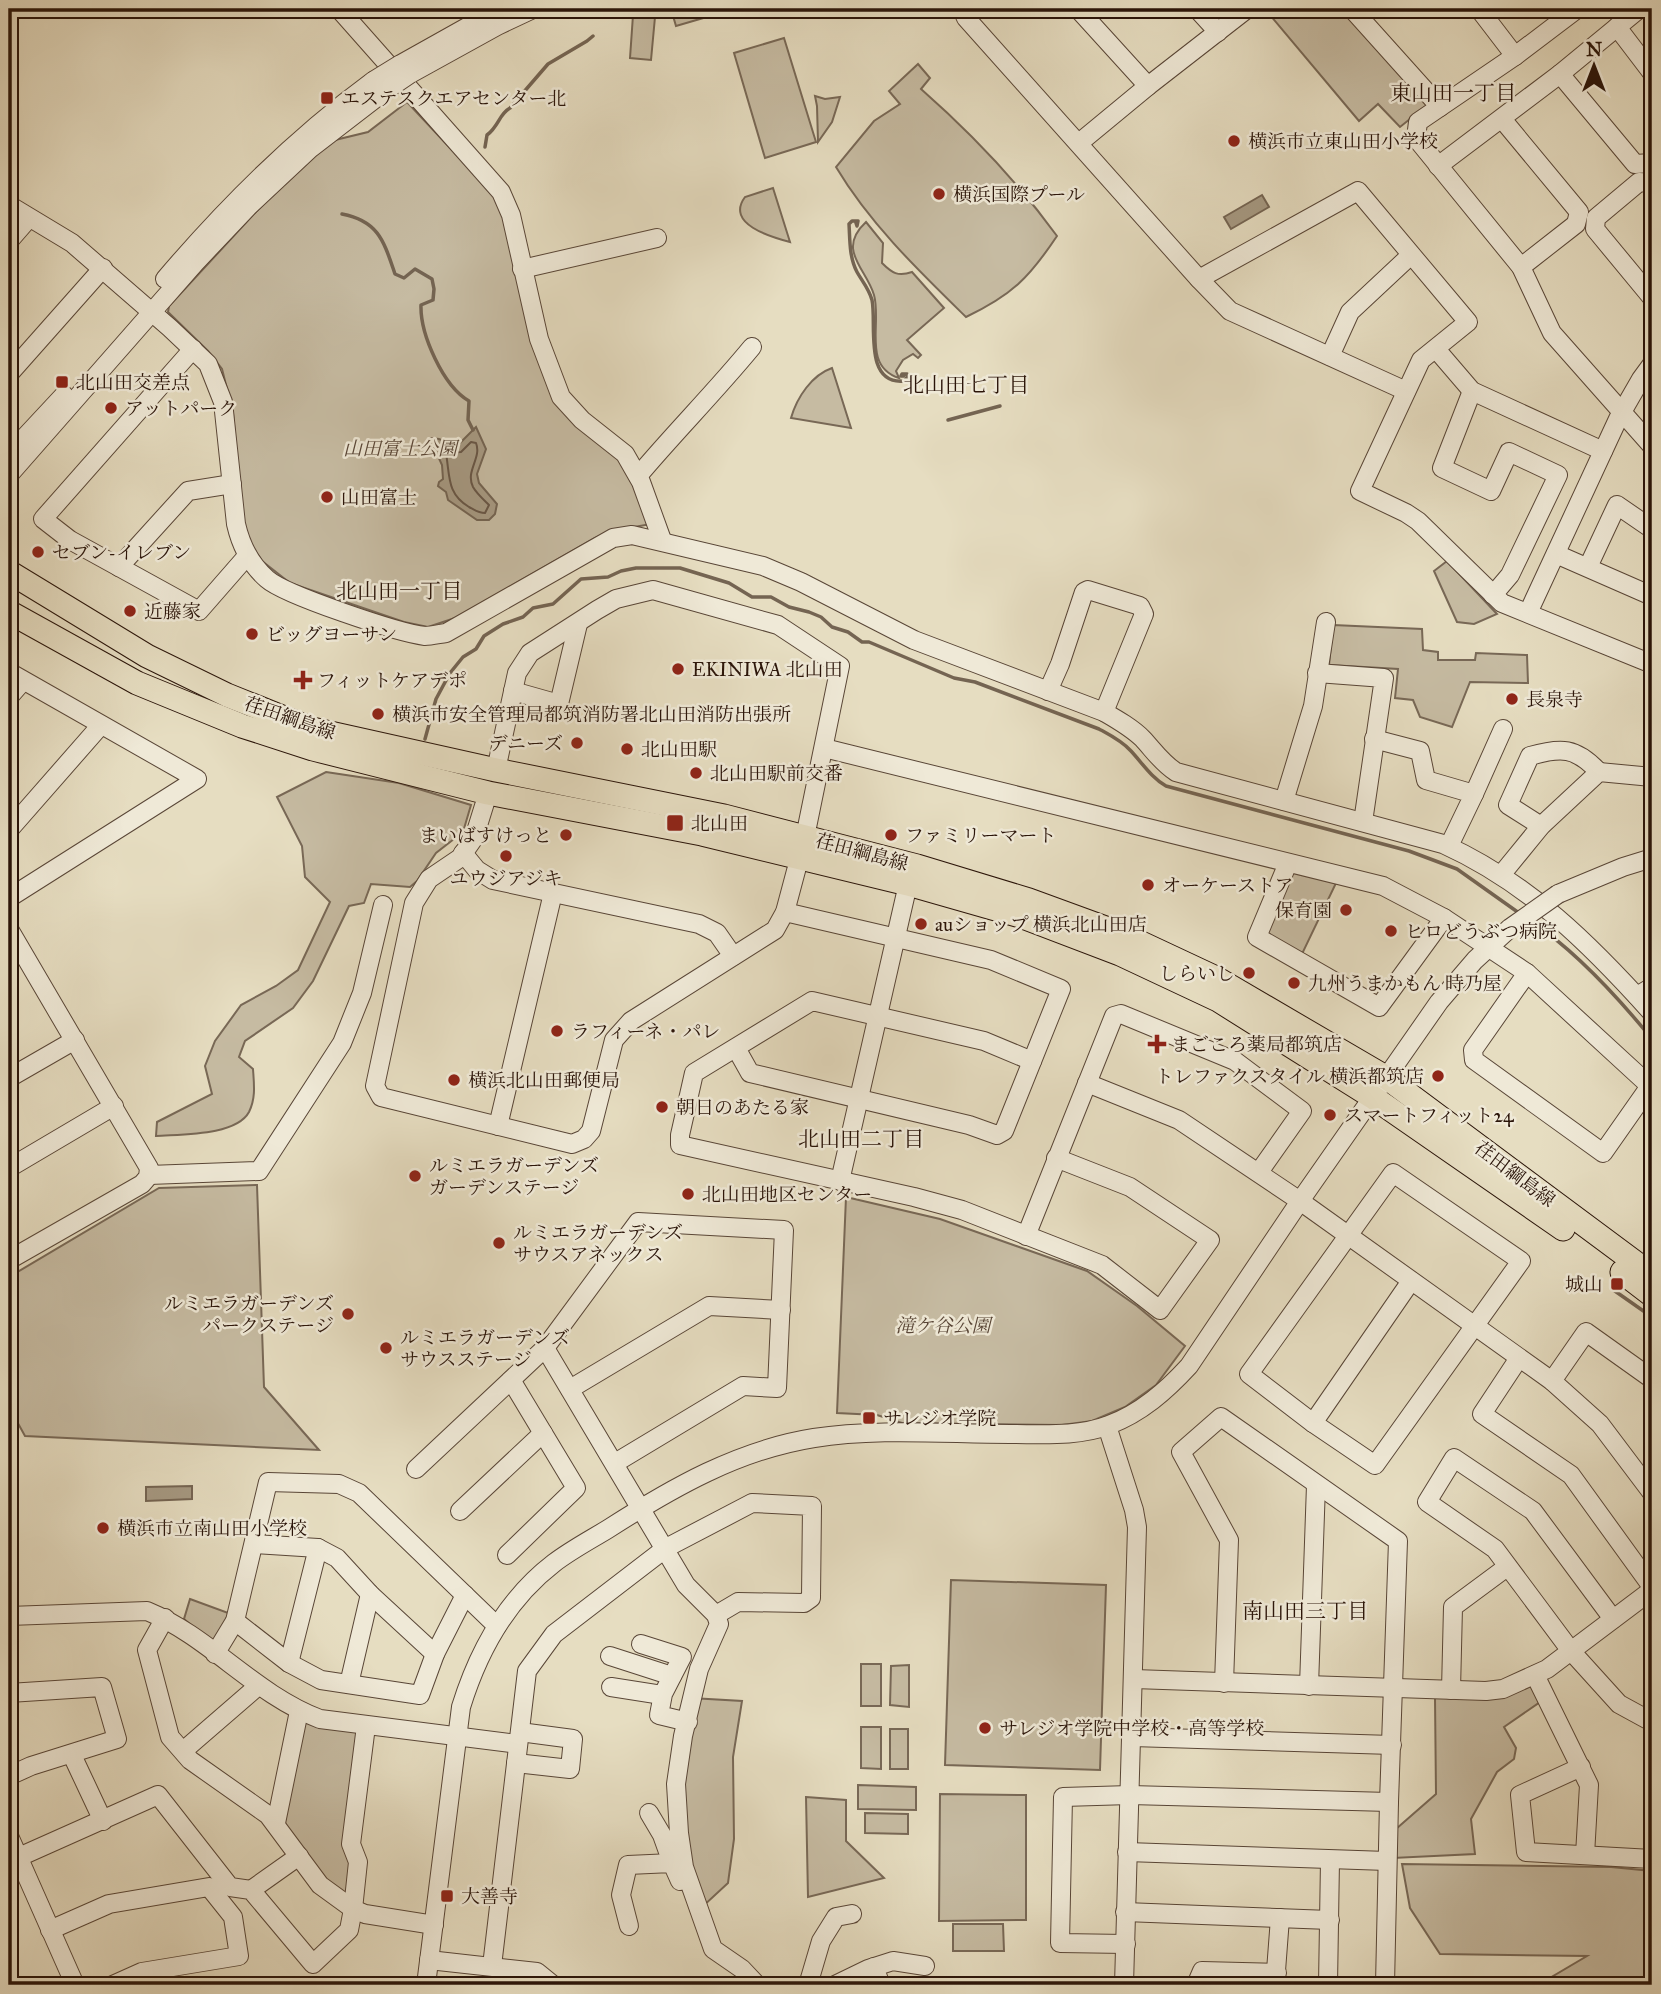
<svg xmlns="http://www.w3.org/2000/svg" width="1661" height="1994" font-family="'IM FELL Great Primer','Noto Serif JP',serif">
	<style>
		.green { fill: #c6bba2; stroke: #786856; stroke-width: 2 }
		.water { fill: #a69982; stroke: #746452; stroke-width: 2 }
		.lines { fill: none; stroke-linecap: round; stroke-linejoin: round }
		.shore { stroke: #685646; stroke-width: 2 }
		.stream { stroke: #746452; stroke-width: 3.5 }
		.minor-casing { stroke: #594637; stroke-width: 20 }
		.major-casing { stroke: #2a1409; stroke-width: 25 }
		.minor { stroke: #efe9d7; stroke-width: 18 }
		.major { stroke: #e6ddc1; stroke-width: 23 }
		.minor-bridge-casing { stroke: #594637; stroke-width: 20; stroke-linecap: butt }
		.minor-bridge { stroke: #efe9d7; stroke-width: 18 }
		.poi-dot { fill: #8f2418; stroke: #efe9d7; stroke-width: 2.5 }
		.labels { text-anchor: middle; dominant-baseline: central; stroke-width: 5; stroke-linejoin: round; paint-order: stroke }
		.poi-label { font-size: 19px; fill: #2a1409; stroke: #efe9d7; text-anchor: start }
		.park-label { font-size: 19px; font-style: italic; fill: #594637; stroke: #efe9d7 }
		.street-label { font-size: 19px; fill: #2a1409; stroke: #efe9d7 }
		.neighbourhood-label { font-size: 21px; fill: #2a1409; stroke: #efe9d7 }
	</style>
	<rect width="100%" height="100%" fill="#e6ddc1"/>
	<filter id="stains"><feTurbulence type="fractalNoise" baseFrequency=".00286" numOctaves="4"/><feColorMatrix values="0 0 0 0 .2 0 0 0 0 .09 0 0 0 0 .02 0 0 0 .5 -.17"/></filter>
	<radialGradient id="worn" r=".72"><stop offset=".6" stop-color="#630" stop-opacity="0"/><stop offset="1" stop-color="#630" stop-opacity=".3"/></radialGradient>
	<!-- green -->
	<g class="green">
		<path d="M671,9H715L717,14L676,26Z"/>
		<path d="M1265,9H1345L1430,103L1400,127L1378,104L1359,121Z"/>
		<path d="M633,15L655,17L651,60L630,58Z"/>
		<path d="M784,38L816,142L765,158L734,53Z"/>
		<path d="M918,64L930,78L921,89C971,133 1017,181 1057,236C1029,278 1012,295 966,317C919,271 870,224 836,167L874,121L900,104L889,91Z"/>
		<path d="M815,96L825,99L840,97L832,122L818,142L817,106Z"/>
		<path d="M407,102L496,197L510,226L554,392L618,456L634,480L651,524L612,531L595,538L455,618L428,627L404,622L290,583L262,561L249,542L242,516L233,413L222,369L208,351L168,312L169,306L291,174L331,141L368,132Z"/>
		<path d="M773,188L790,242C771,237 725,224 745,197Z"/>
		<path d="M866,222L883,243L882,263C892,273 898,277 912,272L944,308L907,340L921,355L918,358L913,354L903,360L896,371L899,378C862,366 882,323 874,295C866,268 836,250 866,222Z"/>
		<path d="M832,368L851,428L791,418C797,397 812,375 832,368Z"/>
		<path d="M1447,561L1497,614L1474,624L1457,622L1434,571Z"/>
		<path d="M1333,625L1422,629L1423,650L1438,652V660H1475L1476,653L1527,655L1528,683L1470,682L1452,727L1420,717L1413,700L1395,698L1398,669L1329,665Z"/>
		<path d="M326,772L399,783L471,805L463,832L436,853L417,881L410,887L371,884L364,903L349,906L313,981L293,1008L245,1041L239,1057L253,1069C254,1084 256,1098 249,1112C236,1136 180,1134 156,1136L157,1122L212,1094L205,1066L215,1041L241,1005L276,986L298,970L330,902L305,877L302,846L277,797Z"/>
		<path d="M1293,870L1337,881L1302,954L1263,934Z"/>
		<path d="M257,1185L264,1387L319,1450L25,1436L9,1407V1277L159,1188Z"/>
		<path d="M846,1197L940,1219L1087,1271L1137,1306L1185,1346L1156,1385L1125,1407L1092,1421L1062,1425L902,1423L877,1415L837,1413Z"/>
		<path d="M951,1580L1106,1585L1100,1770L945,1765Z"/>
		<path d="M190,1599L231,1614L215,1646L184,1619Z"/>
		<rect x="861" y="1664" width="20" height="42"/>
		<path d="M909,1665V1707L890,1705L891,1666Z"/>
		<path d="M1534,1684L1540,1702L1504,1727L1516,1748L1514,1759L1497,1772L1471,1819L1475,1854L1393,1858L1396,1829L1436,1794L1435,1698L1484,1697Z"/>
		<path d="M691,1698L742,1701L733,1757L734,1839L728,1883L700,1909L679,1829Z"/>
		<path d="M301,1721L358,1729L353,1858L348,1895L323,1878L282,1823Z"/>
		<path d="M861,1727H881V1769L861,1768Z"/>
		<rect x="890" y="1729" width="18" height="40"/>
		<path d="M858,1785L916,1787V1810L858,1809Z"/>
		<path d="M940,1794L1026,1795V1920L939,1921Z"/>
		<path d="M806,1797L846,1800V1841L884,1878L808,1897Z"/>
		<path d="M865,1813L908,1814V1834L865,1833Z"/>
		<path d="M1402,1864L1611,1867L1652,1871V1985H1538L1587,1956L1440,1954L1410,1908Z"/>
		<path d="M953,1924H1003L1004,1951H953Z"/>
	</g>
	<!-- water -->
	<g class="water">
		<path d="M1262,195L1269,207L1231,229L1224,217Z"/>
		<path d="M476,427L486,449L477,474L479,483L497,504L495,514L489,520H477L448,500L446,492L438,486L439,482L443,479L442,465L437,454L430,455L427,442L431,438L439,439L457,446Z"/>
		<path d="M192,1486V1499L146,1501V1487Z"/>
	</g>
	<g class="lines">
		<!-- shore -->
		<path class="shore" d="M471,442L476,443C482,458 465,471 473,487C477,494 484,500 489,505L485,513C478,513 475,510 469,507C447,494 450,477 446,453L461,452Z"/>
		<!-- stream -->
		<g class="stream">
			<path d="M485,147L487,135C499,126 499,114 510,108L548,64L587,41L593,36"/>
			<path d="M342,214C379,221 384,242 395,274L404,278L415,269L432,279L434,289L433,300L421,305C420,334 443,386 469,401L468,420L473,430"/>
			<path d="M856,223L857,226L858,221H852L849,224C850,239 849,257 857,272C862,281 869,289 872,300C877,323 863,385 904,381L908,377L907,374H902L901,376H904"/>
			<path d="M948,420L1000,406"/>
			<path d="M425,739L436,699L450,673L463,657L476,649L484,636L503,624L523,617L533,608L553,604L581,579L608,577L621,571L636,568H680L729,583L752,597H771L789,607L809,612L821,617L832,627L848,632L862,642H869L954,678L975,682L1099,729C1110,735 1122,741 1131,751C1143,764 1151,777 1166,786L1409,851L1457,869L1519,913"/>
			<path d="M1531,921C1577,952 1617,996 1652,1039"/>
			<path d="M1647,1221L1652,1211"/>
			<path d="M1612,1289L1652,1317"/>
		</g>
		<defs>
			<g id="minor">
				<path d="M339,9L501,192L511,215L539,339L561,397L582,420L625,454L641,482L662,540"/>
				<path d="M962,9L966,18L1199,279L1230,311L1406,391"/>
				<path d="M1078,9L1148,86"/>
				<path d="M1197,9L1218,32"/>
				<path d="M1352,9L1440,107"/>
				<path d="M1479,9L1515,56"/>
				<path d="M1577,9L1515,56L1418,122L1416,138L1521,267L1552,333L1652,446"/>
				<path d="M1617,27L1652,73"/>
				<path d="M399,65L499,9"/>
				<path d="M410,74L497,26L533,9"/>
				<path d="M1560,74L1635,164L1652,163"/>
				<path d="M1502,119L1579,212L1576,224L1521,267"/>
				<path d="M1079,143L1148,86L1247,9"/>
				<path d="M1438,166L1560,74L1639,9"/>
				<path d="M1652,183L1639,182L1596,218L1595,229L1652,298"/>
				<path d="M9,205L72,243L170,328L208,364L223,402L236,524C241,546 250,564 267,579C285,595 399,633 425,636C431,636 439,634 446,633L613,538L632,535L763,566L801,582L914,640L1104,712C1118,720 1132,728 1143,739C1154,751 1162,763 1176,772L1443,844C1529,883 1590,944 1652,1013"/>
				<path d="M9,241L29,218"/>
				<path d="M522,269L657,238"/>
				<path d="M165,279C228,205 294,139 373,81"/>
				<path d="M1199,279L1358,191L1468,322L1421,360L1360,491L1406,513L1418,521L1502,603L1652,664"/>
				<path d="M193,349L43,519L70,540L199,611L247,556"/>
				<path d="M1436,349L1472,391L1603,451"/>
				<path d="M1330,356L1350,312L1411,255"/>
				<path d="M9,374L103,268"/>
				<path d="M1472,391L1442,468L1491,491L1509,452L1558,475L1510,575L1493,595"/>
				<path d="M9,454L64,395"/>
				<path d="M9,475L195,263L248,207L311,148L385,91"/>
				<path d="M638,476C675,432 715,392 752,347"/>
				<path d="M1556,554L1652,596"/>
				<path d="M119,567L188,491L232,484"/>
				<path d="M1588,567L1617,505L1652,529"/>
				<path d="M1528,613L1618,419L1641,379L1652,364"/>
				<path d="M9,672L197,779L9,898"/>
				<path d="M1317,673L1384,678L1363,822"/>
				<path d="M513,691L559,704L578,624"/>
				<path d="M1048,691L1060,664L1084,592L1088,590L1140,606L1144,614L1104,712"/>
				<path d="M9,697L23,681"/>
				<path d="M1374,739L1420,751L1426,780L1474,794L1449,846"/>
				<path d="M824,748L1383,886L1444,918L1527,973"/>
				<path d="M488,793L474,838L460,858L429,879L414,903L375,1086L381,1097L572,1144L584,1139L591,1131L614,1040L631,1021L775,930L785,912L805,837L840,666L778,625L653,590L616,599L597,610L530,653L517,673L496,770"/>
				<path d="M1474,794L1503,729"/>
				<path d="M1284,801L1313,706L1326,622"/>
				<path d="M1541,826L1508,805L1530,756C1561,747 1576,747 1599,772"/>
				<path d="M9,830L101,725"/>
				<path d="M463,853L477,870L493,880L699,924L717,933L733,956"/>
				<path d="M1288,863L1257,937L1379,1007L1444,918"/>
				<path d="M1501,875L1541,826L1599,772L1652,777"/>
				<path d="M1558,894L1623,867L1652,858"/>
				<path d="M9,929L149,1168L148,1177L142,1184L9,1260"/>
				<path d="M1527,973L1650,1086L1603,1153L1474,1060L1473,1050Z"/>
				<path d="M1637,996L1652,987"/>
				<path d="M736,1048L750,1073L969,1125L997,1135L1004,1131L1061,989L991,960L785,912"/>
				<path d="M1032,1061L984,1041L812,1001L694,1073L680,1135V1145L914,1197L962,1210L1102,1265L1160,1310L1210,1240L1130,1187L1056,1158"/>
				<path d="M9,1078L75,1040"/>
				<path d="M1087,1083L1179,1120L1300,1201L1552,1381L1600,1424L1652,1493"/>
				<path d="M498,1126L553,893"/>
				<path d="M9,1168L114,1106"/>
				<path d="M1393,1173L1521,1261L1375,1465L1313,1423L1249,1374Z"/>
				<path d="M149,1175L259,1171L342,1043L362,993L383,905"/>
				<path d="M840,1181L908,884"/>
				<path d="M1026,1236L1114,1016L1121,1014L1235,1061L1302,1111L1259,1172"/>
				<path d="M545,1348L686,1585L716,1615L719,1624L699,1669L683,1736L676,1784L679,1833L684,1867L713,1949L742,1969L757,1985"/>
				<path d="M1519,1358L1482,1414L1571,1475L1652,1587"/>
				<path d="M1552,1381L1586,1332L1652,1379"/>
				<path d="M570,1389L709,1306L781,1310"/>
				<path d="M1313,1423L1411,1281"/>
				<path d="M1107,1426L1134,1510L1137,1527L1124,1985"/>
				<path d="M416,1469L545,1348L638,1222L784,1230L777,1388L743,1386L615,1463"/>
				<path d="M460,1511L543,1433"/>
				<path d="M254,1544L318,1548L337,1558L370,1594L435,1654"/>
				<path d="M507,1555L576,1488L511,1380"/>
				<path d="M9,1616L147,1611C210,1637 254,1694 320,1719L518,1744"/>
				<path d="M165,1618L147,1650L170,1737L190,1760L268,1815L320,1885L353,1909L365,1914L434,1925"/>
				<path d="M1613,1619L1533,1511L1454,1458L1427,1502L1495,1549L1571,1651L1619,1704L1652,1722"/>
				<path d="M235,1621L289,1663L321,1680L420,1695L435,1654L465,1595"/>
				<path d="M641,1644L682,1657L663,1694L659,1715L688,1722"/>
				<path d="M215,1654L235,1621L268,1482L339,1484L359,1493L497,1626"/>
				<path d="M610,1656L672,1676"/>
				<path d="M289,1663L318,1548"/>
				<path d="M1535,1675L1589,1785L1585,1855"/>
				<path d="M1134,1679L1486,1691L1503,1689L1547,1669L1652,1590"/>
				<path d="M1224,1683L1229,1540L1181,1452L1221,1417L1398,1541L1389,1802L1385,1985"/>
				<path d="M349,1684L370,1594"/>
				<path d="M1309,1686L1316,1485"/>
				<path d="M611,1687L662,1695"/>
				<path d="M1451,1690L1453,1607L1507,1567"/>
				<path d="M9,1693L102,1687L117,1739L31,1766L9,1776"/>
				<path d="M1132,1737L1392,1745"/>
				<path d="M183,1751L258,1686"/>
				<path d="M72,1755L103,1821"/>
				<path d="M516,1763L570,1769L573,1739L520,1732"/>
				<path d="M1581,1767L1520,1795L1526,1852L1652,1859"/>
				<path d="M649,1813L662,1835L672,1863"/>
				<path d="M276,1823L299,1711"/>
				<path d="M9,1836L75,1985"/>
				<path d="M1127,1852L1387,1861"/>
				<path d="M19,1857L158,1795L230,1887L251,1890L313,1964L349,1930L353,1909L358,1862L351,1844L366,1726"/>
				<path d="M251,1890L299,1856"/>
				<path d="M1125,1912L1330,1920"/>
				<path d="M629,1926L621,1895L628,1865L672,1863L680,1881"/>
				<path d="M50,1930L109,1904L209,1887L233,1917L239,1956L142,1972L113,1985"/>
				<path d="M1126,1944L1060,1943L1063,1797L1130,1795L1389,1802"/>
				<path d="M429,1960L537,1972L553,1985"/>
				<path d="M492,1966L527,1671L554,1634L666,1548L752,1503L812,1506L811,1598L804,1603L738,1602L716,1615"/>
				<path d="M874,1967L881,1985"/>
				<path d="M1275,1984L1280,1918"/>
				<path d="M426,1985L461,1707C478,1652 507,1599 554,1563C571,1550 590,1540 608,1529C672,1488 738,1450 814,1438C877,1428 946,1434 1010,1434C1043,1434 1078,1437 1109,1425C1141,1413 1166,1391 1189,1366L1300,1201L1439,1002L1475,960L1510,928"/>
				<path d="M808,1985L821,1941L836,1917L852,1914"/>
				<path d="M835,1985L868,1969L893,1961L925,1966"/>
				<path d="M1196,1985L1202,1971L1277,1973"/>
				<path d="M1328,1985L1330,1860"/>
			</g>
			<g id="major">
				<path d="M9,572L147,656L227,695L312,729L496,770L724,816L917,866L1029,900L1122,934L1216,978L1387,1078L1652,1275"/>
				<path d="M9,612L137,683L242,726L313,749L488,793L702,834L908,884L1020,916L1120,954L1218,1000L1374,1098L1563,1229"/>
				<path d="M1622,1272L1652,1295"/>
			</g>
		</defs>
		<!-- minor casing -->
		<use href="#minor" class="minor-casing"/>
		<!-- major casing -->
		<use href="#major" class="major-casing"/>
		<!-- minor -->
		<use href="#minor" class="minor"/>
		<!-- major -->
		<use href="#major" class="major"/>
		<defs>
			<g id="minor-bridge">
				<path d="M373,81L399,65"/>
				<path d="M385,91L410,74"/>
				<path d="M1510,928L1558,894"/>
			</g>
		</defs>
		<!-- minor-bridge casing -->
		<use href="#minor-bridge" class="minor-bridge-casing"/>
		<!-- minor-bridge -->
		<use href="#minor-bridge" class="minor-bridge"/>
	</g>
	<!-- markers -->
	<g class="poi-dot">
		<rect x="320" y="91" width="14" height="14" rx="3.5"/>
		<circle cx="1234" cy="141" r="7"/>
		<circle cx="939" cy="194" r="7"/>
		<rect x="55" y="375" width="14" height="14" rx="3.5"/>
		<circle cx="111" cy="408" r="7"/>
		<circle cx="327" cy="497" r="7"/>
		<circle cx="38" cy="552" r="7"/>
		<circle cx="130" cy="611" r="7"/>
		<circle cx="252" cy="634" r="7"/>
		<circle cx="678" cy="669" r="7"/>
		<path d="M299.5 669.5h7v7h7v7h-7v7h-7v-7h-7v-7h7z"/>
		<circle cx="1512" cy="699" r="7"/>
		<circle cx="378" cy="714" r="7"/>
		<circle cx="577" cy="743" r="7"/>
		<circle cx="627" cy="749" r="7"/>
		<circle cx="696" cy="773" r="7"/>
		<rect x="666" y="814" width="18" height="18" rx="3.5"/>
		<circle cx="566" cy="835" r="7"/>
		<circle cx="891" cy="835" r="7"/>
		<circle cx="506" cy="856" r="7"/>
		<circle cx="1148" cy="885" r="7"/>
		<circle cx="1346" cy="910" r="7"/>
		<circle cx="921" cy="924" r="7"/>
		<circle cx="1391" cy="931" r="7"/>
		<circle cx="1249" cy="973" r="7"/>
		<circle cx="1294" cy="983" r="7"/>
		<circle cx="557" cy="1031" r="7"/>
		<path d="M1153.5 1033.5h7v7h7v7h-7v7h-7v-7h-7v-7h7z"/>
		<circle cx="1438" cy="1076" r="7"/>
		<circle cx="454" cy="1080" r="7"/>
		<circle cx="662" cy="1107" r="7"/>
		<circle cx="1330" cy="1115" r="7"/>
		<circle cx="415" cy="1176" r="7"/>
		<circle cx="688" cy="1194" r="7"/>
		<circle cx="499" cy="1243" r="7"/>
		<rect x="1610" y="1277" width="14" height="14" rx="3.5"/>
		<circle cx="348" cy="1314" r="7"/>
		<circle cx="386" cy="1348" r="7"/>
		<rect x="862" y="1411" width="14" height="14" rx="3.5"/>
		<circle cx="103" cy="1528" r="7"/>
		<circle cx="985" cy="1728" r="7"/>
		<rect x="440" y="1889" width="14" height="14" rx="3.5"/>
	</g>
	<g class="labels">
		<!-- poi labels -->
		<g class="poi-label">
			<text x="341" y="98">エステスクエアセンター北</text>
			<text x="1248" y="141">横浜市立東山田小学校</text>
			<text x="953" y="194">横浜国際プール</text>
			<text x="76" y="382">北山田交差点</text>
			<text x="125" y="408">アットパーク</text>
			<text x="341" y="497">山田富士</text>
			<text x="52" y="552">セブン-イレブン</text>
			<text x="144" y="611">近藤家</text>
			<text x="266" y="634">ビッグヨーサン</text>
			<text x="692" y="669">EKINIWA 北山田</text>
			<text x="317" y="680">フィットケアデポ</text>
			<text x="1526" y="699">長泉寺</text>
			<text x="392" y="714">横浜市安全管理局都筑消防署北山田消防出張所</text>
			<text x="563" y="743" text-anchor="end">デニーズ</text>
			<text x="641" y="749">北山田駅</text>
			<text x="710" y="773">北山田駅前交番</text>
			<text x="691" y="823">北山田</text>
			<text x="552" y="835" text-anchor="end">まいばすけっと</text>
			<text x="905" y="835">ファミリーマート</text>
			<text x="506" y="878" text-anchor="middle">ユウジアジキ</text>
			<text x="1162" y="885">オーケーストア</text>
			<text x="1332" y="910" text-anchor="end">保育園</text>
			<text x="935" y="924">auショップ 横浜北山田店</text>
			<text x="1405" y="931">ヒロどうぶつ病院</text>
			<text x="1235" y="973" text-anchor="end">しらいし</text>
			<text x="1308" y="983">九州うまかもん 時乃屋</text>
			<text x="571" y="1031">ラフィーネ・パレ</text>
			<text x="1171" y="1044">まごころ薬局都筑店</text>
			<text x="1424" y="1076" text-anchor="end">トレファクスタイル 横浜都筑店</text>
			<text x="468" y="1080">横浜北山田郵便局</text>
			<text x="676" y="1107">朝日のあたる家</text>
			<text x="1344" y="1115">スマートフィット24</text>
			<text x="429" y="1165">ルミエラガーデンズ<tspan x="429" dy="22">ガーデンステージ</tspan></text>
			<text x="702" y="1194">北山田地区センター</text>
			<text x="513" y="1232">ルミエラガーデンズ<tspan x="513" dy="22">サウスアネックス</tspan></text>
			<text x="1603" y="1284" text-anchor="end">城山</text>
			<text x="334" y="1303" text-anchor="end">ルミエラガーデンズ<tspan x="334" dy="22">パークステージ</tspan></text>
			<text x="400" y="1337">ルミエラガーデンズ<tspan x="400" dy="22">サウスステージ</tspan></text>
			<text x="883" y="1418">サレジオ学院</text>
			<text x="117" y="1528">横浜市立南山田小学校</text>
			<text x="999" y="1728">サレジオ学院中学校・高等学校</text>
			<text x="461" y="1896">大善寺</text>
		</g>
		<!-- park labels -->
		<g class="park-label">
			<text x="400" y="448">山田富士公園</text>
			<text x="943" y="1325">滝ケ谷公園</text>
		</g>
		<!-- street labels -->
		<g class="street-label">
			<text transform="translate(290 718) rotate(19)">荏田綱島線</text>
			<text transform="translate(862 852) rotate(15)">荏田綱島線</text>
			<text transform="translate(1515 1174) rotate(37)">荏田綱島線</text>
		</g>
		<!-- neighbourhood labels -->
		<g class="neighbourhood-label">
			<text x="1453" y="93">東山田一丁目</text>
			<text x="966" y="385">北山田七丁目</text>
			<text x="399" y="591">北山田一丁目</text>
			<text x="861" y="1139">北山田二丁目</text>
			<text x="1305" y="1611">南山田三丁目</text>
		</g>
	</g>
	<!-- margin -->
	<rect width="1661" height="1994" fill="none" stroke="#e6ddc1" stroke-width="35"/>
	<rect x="10" y="10" width="1640" height="1973" fill="none" stroke="#2a1409" stroke-width="3.5"/>
	<rect x="18" y="18" width="1626" height="1959" fill="none" stroke="#2a1409" stroke-width="2"/>
	<!-- north arrow -->
	<g transform="translate(1594 66)" stroke="#efe9d7" stroke-width="5" paint-order="stroke">
	<path d="M0-5L12 26L0 18L-12 26Z" fill="#2a1409"/>
	<text y="-10" font-size="19" font-weight="bold" text-anchor="middle" fill="#2a1409">N</text>
	</g>
	<rect width="100%" height="100%" filter="url(#stains)"/>
	<rect width="100%" height="100%" fill="url(#worn)"/>
</svg>
